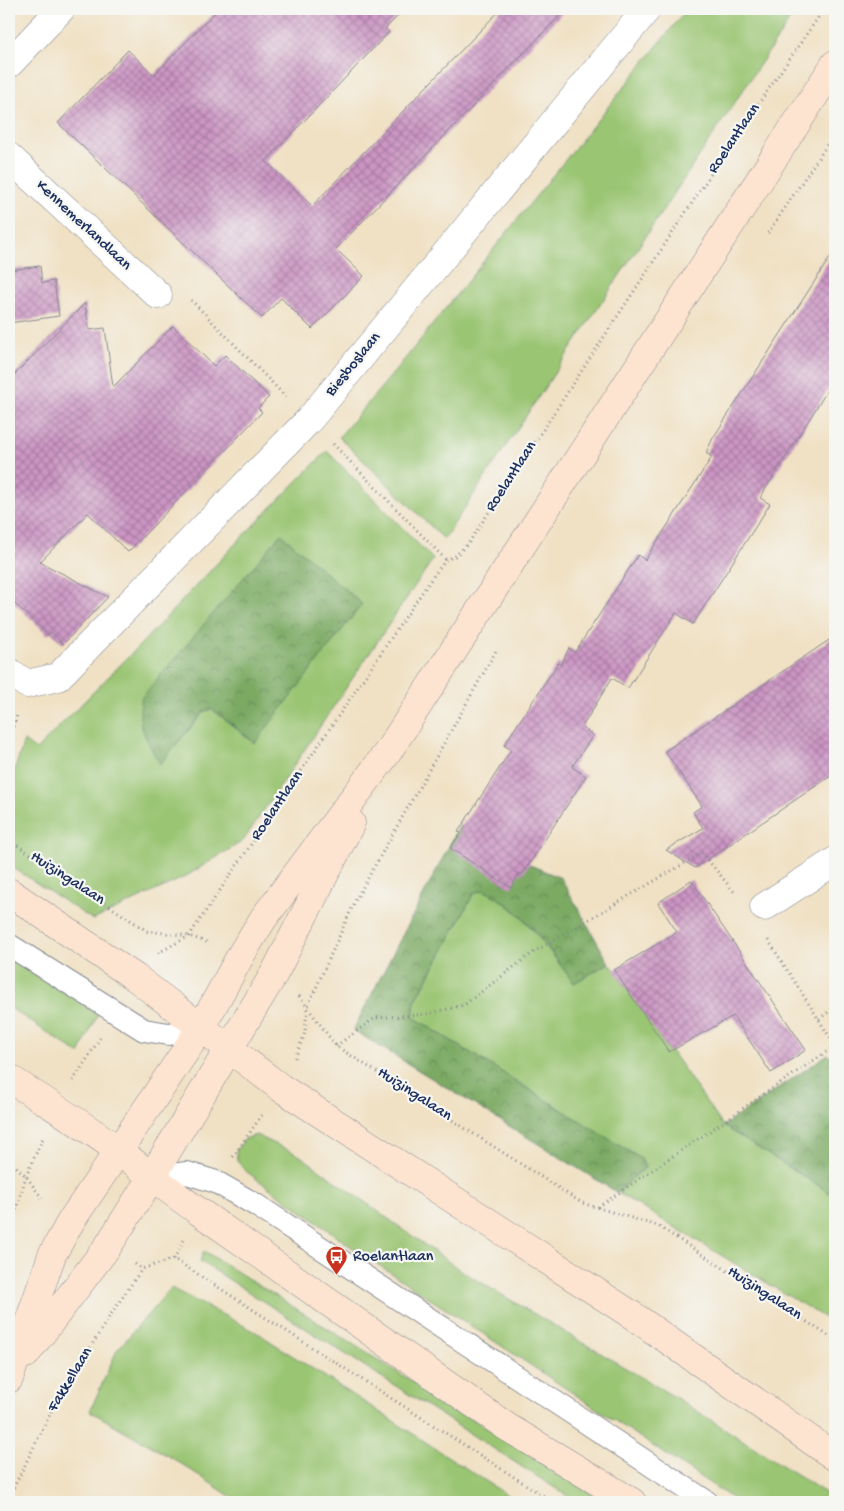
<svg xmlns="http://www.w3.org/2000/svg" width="844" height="1511" font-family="'Gochi Hand',sans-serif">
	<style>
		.green { fill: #9ac572; stroke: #5a7a68; fill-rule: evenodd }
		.forest { fill: url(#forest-crowns); stroke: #4b6c61 }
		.building { fill: url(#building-cross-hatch) }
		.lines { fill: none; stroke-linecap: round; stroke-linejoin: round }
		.lane-casing { stroke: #868891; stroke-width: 24 }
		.street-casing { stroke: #868891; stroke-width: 29 }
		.secondary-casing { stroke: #868891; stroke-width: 29 }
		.path { stroke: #868891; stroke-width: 3; stroke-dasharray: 1 4; stroke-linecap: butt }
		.lane { stroke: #fff; stroke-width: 22 }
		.street { stroke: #fff; stroke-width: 28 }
		.secondary { stroke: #fde4d0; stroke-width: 28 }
		.labels { text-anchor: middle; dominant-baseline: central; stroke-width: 4.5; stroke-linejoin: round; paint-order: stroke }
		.street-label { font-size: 16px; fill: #1b2f5e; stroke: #f6f6f2 }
		.poi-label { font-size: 16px; fill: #1b2f5e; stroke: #f6f6f2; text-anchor: start }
	</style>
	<defs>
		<pattern id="forest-crowns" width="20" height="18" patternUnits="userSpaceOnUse" patternTransform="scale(1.25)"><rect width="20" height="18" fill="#7baa64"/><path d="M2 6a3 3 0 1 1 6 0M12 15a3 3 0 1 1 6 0" fill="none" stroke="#648b56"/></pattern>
		<pattern id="building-cross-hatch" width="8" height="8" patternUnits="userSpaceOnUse" patternTransform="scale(1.25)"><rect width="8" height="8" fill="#cc95c3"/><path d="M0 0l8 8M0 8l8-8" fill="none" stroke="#a57aa2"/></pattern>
	</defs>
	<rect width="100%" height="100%" fill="#f6f6f2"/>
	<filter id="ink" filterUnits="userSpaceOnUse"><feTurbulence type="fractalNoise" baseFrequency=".02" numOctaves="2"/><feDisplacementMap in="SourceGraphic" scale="10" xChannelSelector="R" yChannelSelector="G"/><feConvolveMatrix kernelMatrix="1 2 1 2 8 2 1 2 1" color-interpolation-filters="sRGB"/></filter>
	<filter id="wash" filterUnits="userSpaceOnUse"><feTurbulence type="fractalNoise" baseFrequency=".0096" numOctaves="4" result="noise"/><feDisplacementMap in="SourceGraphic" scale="20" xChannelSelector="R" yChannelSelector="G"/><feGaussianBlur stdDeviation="1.12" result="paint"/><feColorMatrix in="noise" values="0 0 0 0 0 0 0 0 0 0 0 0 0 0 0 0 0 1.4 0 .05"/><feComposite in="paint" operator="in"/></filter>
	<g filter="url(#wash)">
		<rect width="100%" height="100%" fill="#f0e1c4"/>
		<!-- green -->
		<g class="green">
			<path d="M687,9H797L444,539L339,437L396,370Z"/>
			<path d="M327,451L433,559L243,841L183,878L93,920L9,865V787L24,741L36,750L142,643L242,537ZM281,535L362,604L254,743L212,709L205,711L160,764L240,584Z"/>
			<path d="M483,890C523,908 547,949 574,983L609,963L615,970L723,1126L835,1196V1324L618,1193L624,1186L645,1168L641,1159L413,1017L415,1002L474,893Z"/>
			<path d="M9,957L98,1014L79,1054L9,1007Z"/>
			<path d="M256,1135L299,1155L460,1270L678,1399L835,1499V1502H738L353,1248L247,1172L237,1161L236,1150L245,1139Z"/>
			<path d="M204,1251L605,1502H577L200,1261Z"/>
			<path d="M171,1288L256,1332L518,1502H239L177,1461L90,1411L117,1350Z"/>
		</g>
		<!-- forest -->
		<g class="forest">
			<path d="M281,534L362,604L255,743L212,709L204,711L160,764C147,740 135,725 142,697Z"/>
			<path d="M460,825L509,856L561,878L609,963L574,983C548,949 524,908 483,890L474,893L415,1002L413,1017L641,1159L645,1167L624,1186L618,1193L353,1030Z"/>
			<path d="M828,1054L835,1064V1196L723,1126Z"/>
		</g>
		<g id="blocks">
			<!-- building -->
			<g class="building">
				<path d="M218,9H405L385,29L389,32L266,161L312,206L501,9H566L336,249L364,276L312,329L281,298L262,318L58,123L128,50L154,75Z"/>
				<path d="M835,250V378L760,498L770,504L693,624L676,613L628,688L612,678L582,727L593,735L572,767L586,776L522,875L520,873L511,888L450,848L461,833L458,832L511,750L504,745L558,663L561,665L569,648L575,652L638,555L645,560L712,457L706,453L713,438Z"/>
				<path d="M40,266L42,283L54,281L59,316L9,323V270Z"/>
				<path d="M85,303L89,330L105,328L113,387L173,326L214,366L225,355L269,397L258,408L262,412L128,552L88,513L40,562L108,597L63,644L51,632L48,635L9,598V380Z"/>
				<path d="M835,636V773L695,868L666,850L703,828L693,812L702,806L665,751Z"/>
				<path d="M691,880L806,1050L771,1073L733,1016L669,1052L614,970L677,932L658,903Z"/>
			</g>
		</g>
	</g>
	<g filter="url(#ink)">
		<use href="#blocks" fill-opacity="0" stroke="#868891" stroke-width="1"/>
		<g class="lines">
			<defs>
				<g id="lane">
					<path d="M9,945L144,1030L169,1034L201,1028"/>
					<path d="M151,1178L187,1173L216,1182L256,1205L707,1502"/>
				</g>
				<g id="street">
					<path d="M9,64L61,9"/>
					<path d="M9,157L158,295"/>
					<path d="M9,672L27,684L58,677L309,420L647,9"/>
					<path d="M764,907L835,861"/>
				</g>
				<g id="secondary">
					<path d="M9,892L136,978L281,1088L635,1317L835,1457"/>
					<path d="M9,1078C45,1102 83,1124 118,1150C145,1171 172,1193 201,1213L507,1427L632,1502"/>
					<path d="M26,1354L108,1246L151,1178L274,974L351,823"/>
					<path d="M9,1379L52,1255L71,1221L201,1028L242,953L263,919L387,753L835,64"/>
				</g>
			</defs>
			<!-- lane casing -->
			<use href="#lane" class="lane-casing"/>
			<!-- street casing -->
			<use href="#street" class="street-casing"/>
			<!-- secondary casing -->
			<use href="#secondary" class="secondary-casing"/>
			<!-- path -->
			<g class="path">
				<path d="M768,233L835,133"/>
				<path d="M191,300L286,397"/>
				<path d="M333,444L446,560"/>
				<path d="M9,741L17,715"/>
				<path d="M9,840L147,931L189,936L209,943"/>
				<path d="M768,940L835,1045"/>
				<path d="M158,953L189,936L434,575L446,560L455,556L468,544L728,148L824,9"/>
				<path d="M299,996L336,1046L582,1203L658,1226L835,1340"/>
				<path d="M819,1019L835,1007"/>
				<path d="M336,1046L375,1018L427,1014L464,1005L535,951L702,853L735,893"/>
				<path d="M295,1058L305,1033L307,1008L355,901L496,651"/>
				<path d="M73,1081L100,1038"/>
				<path d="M233,1157L262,1115"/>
				<path d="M9,1160L26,1176L44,1201"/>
				<path d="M598,1207L835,1046"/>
				<path d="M9,1234L26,1176L43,1138"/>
				<path d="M174,1259L184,1240"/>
				<path d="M135,1264L142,1269L174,1259L553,1502"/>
				<path d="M9,1497L54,1406L111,1314L142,1269"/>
			</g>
			<!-- lane -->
			<use href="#lane" class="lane"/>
			<!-- street -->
			<use href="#street" class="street"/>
			<!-- secondary -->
			<use href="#secondary" class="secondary"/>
		</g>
	</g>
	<!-- icons -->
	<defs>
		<symbol id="bus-pin" viewBox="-11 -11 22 30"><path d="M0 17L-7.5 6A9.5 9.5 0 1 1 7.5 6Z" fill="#c8321e" stroke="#f6f6f2"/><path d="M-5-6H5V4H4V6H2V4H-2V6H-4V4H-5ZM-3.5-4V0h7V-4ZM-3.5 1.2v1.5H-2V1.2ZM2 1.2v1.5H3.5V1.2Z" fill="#fff"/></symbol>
	</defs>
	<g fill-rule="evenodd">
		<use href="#bus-pin" x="324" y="1244" width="25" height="34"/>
	</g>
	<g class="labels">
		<!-- street labels -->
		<g class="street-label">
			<text transform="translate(735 139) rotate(-56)">Roelantlaan</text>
			<text transform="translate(83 226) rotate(43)">Kennemerlandlaan</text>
			<text transform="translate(354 365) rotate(-51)">Biesboslaan</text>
			<text transform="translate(512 477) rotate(-57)">Roelantlaan</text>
			<text transform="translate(278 806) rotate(-56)">Roelantlaan</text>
			<text transform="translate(67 879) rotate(33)">Huizingalaan</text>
			<text transform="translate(414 1095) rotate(33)">Huizingalaan</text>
			<text transform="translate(764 1294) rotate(33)">Huizingalaan</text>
			<text transform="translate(71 1380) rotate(-59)">Fakkellaan</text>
		</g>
		<!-- poi labels -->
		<g class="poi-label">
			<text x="353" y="1257">Roelantlaan</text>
		</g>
	</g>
	<!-- margin -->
	<rect width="844" height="1511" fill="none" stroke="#f6f6f2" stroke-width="30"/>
</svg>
